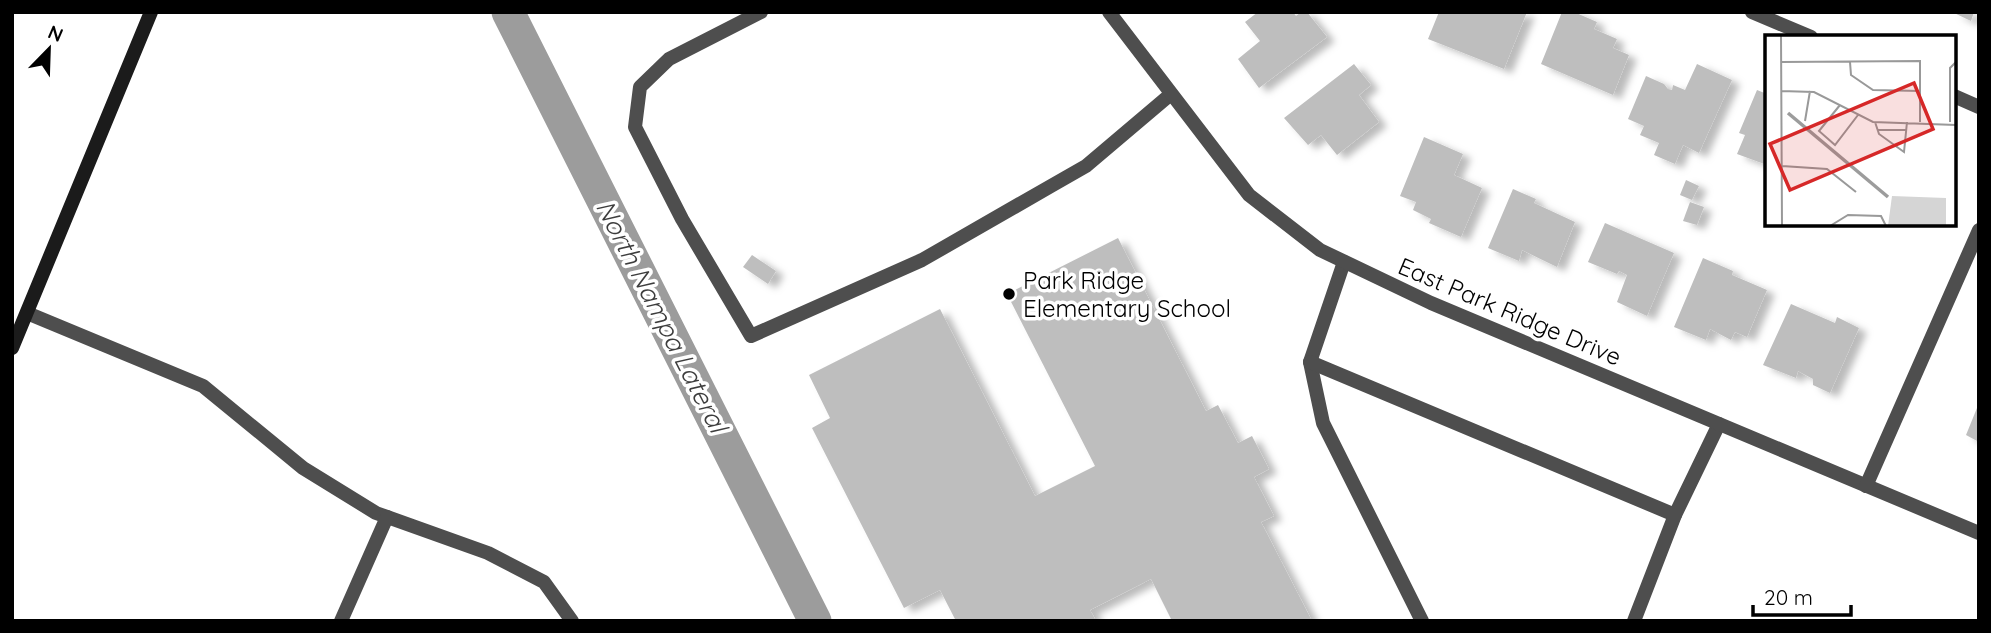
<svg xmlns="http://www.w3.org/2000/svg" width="1991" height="633" font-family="Quicksand,sans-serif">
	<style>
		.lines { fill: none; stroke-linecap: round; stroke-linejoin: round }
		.canal { stroke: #9c9c9c; stroke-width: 33 }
		.building { fill: #bebebe; filter: url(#shadow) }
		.service { stroke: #4e4e4e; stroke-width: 14 }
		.minor { stroke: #4e4e4e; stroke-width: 14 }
		.secondary { stroke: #1b1b1b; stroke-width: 14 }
		.poi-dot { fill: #000; stroke: #fff; stroke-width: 2.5 }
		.labels { text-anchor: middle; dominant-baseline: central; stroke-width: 7; stroke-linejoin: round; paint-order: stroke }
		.poi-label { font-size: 24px; fill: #000; stroke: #fff; text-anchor: start }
		.street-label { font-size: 24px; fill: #000; stroke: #fff }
		.water-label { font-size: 26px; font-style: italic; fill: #3d3d3d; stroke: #fff }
		.inset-river { fill: none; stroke: #9c9c9c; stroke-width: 3.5 }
		.inset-road { fill: none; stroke: #999; stroke-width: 2 }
		.view { fill: #d62828; fill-opacity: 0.15; stroke: #d62828; stroke-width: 3.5 }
		.inset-edge { fill: none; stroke: #000; stroke-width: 3.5 }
	</style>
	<defs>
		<filter id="shadow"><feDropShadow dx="8" dy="4.5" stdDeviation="3.5" flood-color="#0004"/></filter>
	</defs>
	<rect width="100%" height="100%" fill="#fff"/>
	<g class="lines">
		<!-- canal -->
		<path class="canal" d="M508,12L815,621"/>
	</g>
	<!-- building -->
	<g class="building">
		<path d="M1258,12H1293L1296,16L1301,12H1307L1327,37L1259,88L1238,59L1260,41L1245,22Z"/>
		<path d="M1439,12L1489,14L1527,12L1504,69L1428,39Z"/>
		<path d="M1562,12H1574L1597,22L1594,29L1617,39L1613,48L1629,55L1613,95L1541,64Z"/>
		<path d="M1952,12H1974L1971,21Z"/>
		<path d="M1354,64L1371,85L1359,95L1379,122L1337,155L1321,135L1308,145L1284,118Z"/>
		<path d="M1697,64L1732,80L1699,153L1683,145L1675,164L1654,155L1659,143L1640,135L1644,126L1628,119L1646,76L1664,84L1668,89L1672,90L1673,85L1685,90Z"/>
		<path d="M1757,90L1767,94V165L1737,154L1745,135L1739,133Z"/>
		<path d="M1424,137L1463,154L1454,175L1482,188L1461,237L1429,223L1431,219L1413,210L1416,202L1400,196Z"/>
		<path d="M1686,180L1699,186L1692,200L1680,195Z"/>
		<path d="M1513,189L1536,199L1534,203L1575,222L1557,267L1522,250L1519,261L1488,248Z"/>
		<path d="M1690,202L1704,207L1697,225L1683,221Z"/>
		<path d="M1605,223L1674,253L1647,316L1617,302L1627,275L1619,271L1617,274L1588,262Z"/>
		<path d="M1118,238L1206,411L1218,405L1238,443L1252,436L1269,469L1254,477L1274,516L1261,522L1312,621H1172L1151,579L1090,610L1096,621H956L940,590L904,608L812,428L830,418L809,375L940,309L1035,496L1095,466L1007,294Z"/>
		<path d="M752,255L776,271L768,284L743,267Z"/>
		<path d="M1703,258L1733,271L1732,275L1767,290L1747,337L1735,332L1731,340L1710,329L1706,340L1674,327Z"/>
		<path d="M1791,304L1835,323L1837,317L1859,328L1830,393L1813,385V379L1798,371L1796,378L1763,365Z"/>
		<path d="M1979,403V442L1966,435Z"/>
	</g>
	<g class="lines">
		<!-- service -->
		<g class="service">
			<path d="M761,12L669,59L640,87L635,127L682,219L751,336L922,260L1051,186L1086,166L1171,94"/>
			<path d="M1344,262L1310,362L1323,423L1422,621"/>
			<path d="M1310,362L1675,515"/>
			<path d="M1634,621L1675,515L1719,424"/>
		</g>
		<!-- minor -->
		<g class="minor">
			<path d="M1109,12L1249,195L1320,250L1431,303L1979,533"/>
			<path d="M1752,12L1811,37"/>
			<path d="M1954,96L1979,107"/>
			<path d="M27,313L203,386L303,468L376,513L488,553L544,582L572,621"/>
			<path d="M1866,486L1979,230"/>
			<path d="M341,621L387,517"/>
		</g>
		<!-- secondary -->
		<path class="secondary" d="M12,348L151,12"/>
	</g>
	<!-- markers -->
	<circle class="poi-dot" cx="1009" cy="294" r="7"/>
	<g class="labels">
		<!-- poi labels -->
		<g class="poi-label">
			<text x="1023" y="280">Park Ridge<tspan x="1023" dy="28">Elementary School</tspan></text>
		</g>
		<!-- street labels -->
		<g class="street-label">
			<text transform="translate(1510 311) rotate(23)">East Park Ridge Drive</text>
		</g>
		<!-- water labels -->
		<g class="water-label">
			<text transform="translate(662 316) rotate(63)">North Nampa Lateral</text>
		</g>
	</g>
	<!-- overview -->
	<g transform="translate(1765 35)">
		<rect width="191" height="191" fill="#fff"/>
		<path d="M127,161L181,163V191H123Z" fill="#d5d5d5"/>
		<path class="inset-river" d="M23,78L123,162"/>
		<path class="inset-road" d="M16,0L17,191M16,27L155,26V87M85,27L86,40L108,55L155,56M16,56L49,57L108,87L191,90M75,70L54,96L70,110L93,80M40,86L45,56M110,87L114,99L139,117L142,87M185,87V33L191,27M112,95H141M17,131L62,134L91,157M65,191L83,180L116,181L121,191"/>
		<path class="view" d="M149,48L168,94L25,155L5,109Z"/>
		<rect width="191" height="191" class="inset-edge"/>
	</g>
	<!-- border -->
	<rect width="1991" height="633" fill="none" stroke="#000000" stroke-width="28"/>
	<!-- north arrow -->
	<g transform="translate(49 49) rotate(23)" stroke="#ffffff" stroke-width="5" paint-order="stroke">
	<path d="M0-5L12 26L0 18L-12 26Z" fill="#000000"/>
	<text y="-10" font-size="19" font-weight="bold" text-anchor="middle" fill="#000000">N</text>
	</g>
	<!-- scale -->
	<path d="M1753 605v10h98v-10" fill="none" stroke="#000000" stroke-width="3.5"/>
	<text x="1764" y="605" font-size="21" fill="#000000" stroke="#ffffff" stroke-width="5" paint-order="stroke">20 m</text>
</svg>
